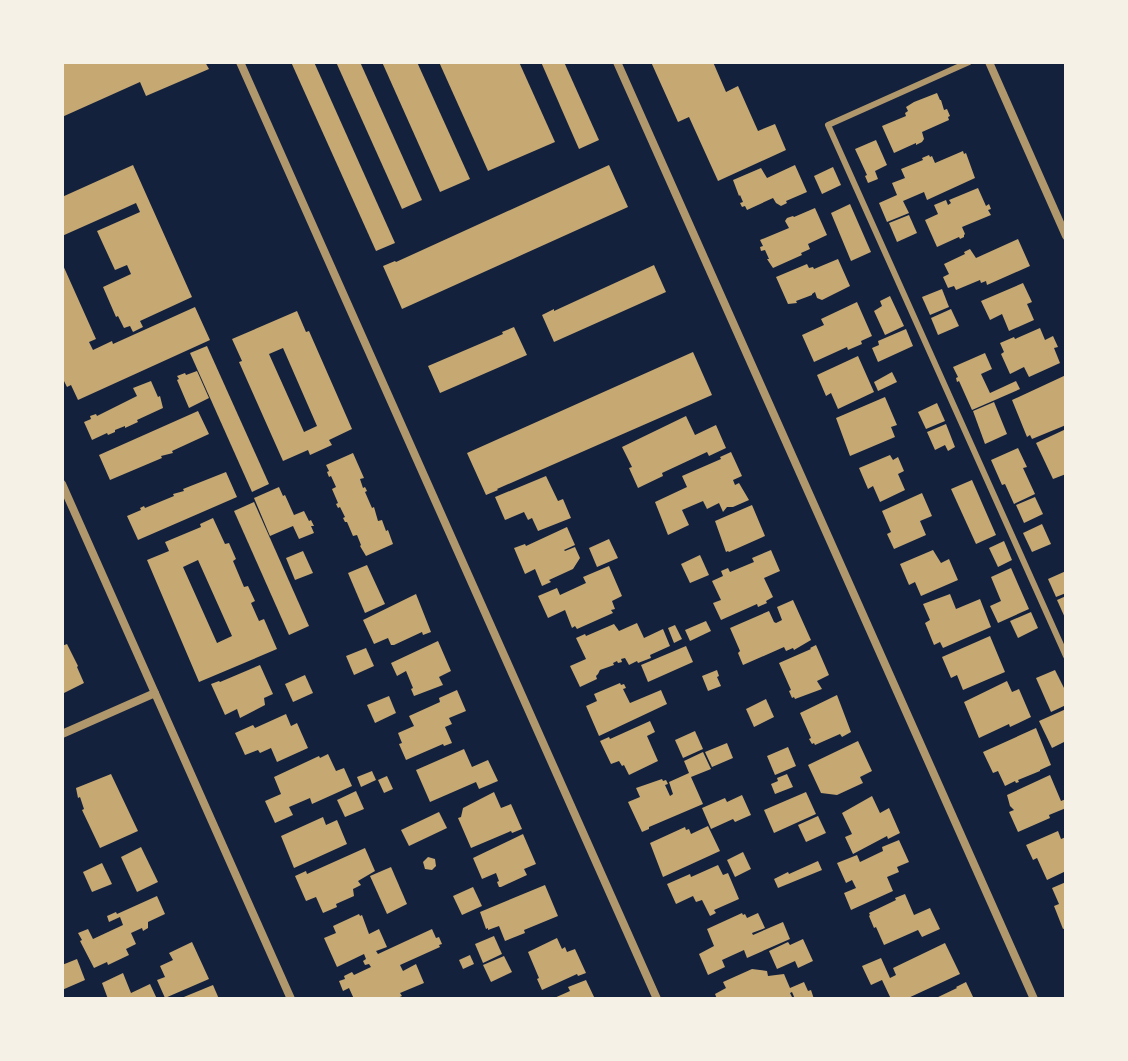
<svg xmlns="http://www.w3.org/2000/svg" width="1128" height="1061" font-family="Karla,sans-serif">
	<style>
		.building { fill: #c6a872; fill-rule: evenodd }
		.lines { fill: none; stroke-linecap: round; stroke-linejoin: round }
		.service { stroke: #b1986c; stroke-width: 6 }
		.minor { stroke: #b1986c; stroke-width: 8 }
	</style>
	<rect width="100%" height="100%" fill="#14213d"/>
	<!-- building -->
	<g class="building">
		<path d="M62,62H205L209,69L146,96L140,82L62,117Z"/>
		<path d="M291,62H314L395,243L376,251Z"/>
		<path d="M336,62H360L422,200L402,209Z"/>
		<path d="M382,62H417L470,179L440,192Z"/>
		<path d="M439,62H519L555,142L488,171Z"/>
		<path d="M541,62H564L599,140L579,149Z"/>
		<path d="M651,62H713L726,92L738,86L758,131L775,124L786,150L718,181L689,117L678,122Z"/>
		<path d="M937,93L940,100H941L944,110L947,109L950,116L948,117L949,120L922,132L924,139L922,142L916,145V143L894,153L882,126L906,116L905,113L908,111L906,107L914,102Z"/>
		<path d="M876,140L887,165L875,171L878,179L868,183L865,176L867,175L855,149Z"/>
		<path d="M963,151L964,154L966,153L975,178L927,200L924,192L903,201L909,213L887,222L879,203L897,195L892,183L905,178L901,169L923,160L922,158L929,155L930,157L932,156L935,163Z"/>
		<path d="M133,165L192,297L140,321L143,327L133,332L130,326L124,328L118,316L116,317L103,287L131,274L127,265L115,270L97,231L140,212L136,203L62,236V197Z"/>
		<path d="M609,165L628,207L402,309L383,266L395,261L396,262Z"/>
		<path d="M795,165L807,192L786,201L787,203L781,206L776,203L773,198L747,210L745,206L742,207L740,203L743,202L740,195L739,196L733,180L761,168L767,178Z"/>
		<path d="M833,167L841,185L822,194L814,176Z"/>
		<path d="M978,188L986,206L989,204L991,209L988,210L991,215L962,227L965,234L964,235V237L960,239L959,237L937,247L925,220L938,214L934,205L946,200L948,205L951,203L949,200Z"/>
		<path d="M850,204L871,252L851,261L831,213Z"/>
		<path d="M815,208L827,235L808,244L810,249L801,253L802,255L773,268L767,259H769L765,250L761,251L760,247L763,246L760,240L789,228L785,221L787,218L793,216L794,217Z"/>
		<path d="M909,215L917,233L897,242L889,223Z"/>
		<path d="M1018,239L1030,266L987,285L986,281L981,283L980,280L956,290L954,286L948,288L943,277L949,274L944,264L965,254L964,252L970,249L976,258Z"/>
		<path d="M838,259L850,286L822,300L817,298L815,292L812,294V295L796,301L797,303L788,304L776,277L807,264L809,268L813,267L814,269Z"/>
		<path d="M62,263L96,339L89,342L93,350L112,341L113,344L195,307L210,340L78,400L71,385L67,387L62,377Z"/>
		<path d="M654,265L666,292L554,342L542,315L554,309V311Z"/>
		<path d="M1023,283L1032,302L1027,304L1034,320L1009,331L1002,314L990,320L981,301Z"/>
		<path d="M942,289L949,307L930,315L922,297Z"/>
		<path d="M890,296L904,326L885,335L874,311L882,306L880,301Z"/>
		<path d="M857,302L872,336L861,341L862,344L848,350L847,347L814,362L802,335L824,325L821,319Z"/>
		<path d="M951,309L959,326L938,335L931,318Z"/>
		<path d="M297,311L306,332L309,331L352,429L329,440L332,445L310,455L308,450L283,461L239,362L242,361L232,339ZM283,348L317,426L304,432L269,354Z"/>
		<path d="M514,327L527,355L440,393L428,366L503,334L502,332Z"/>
		<path d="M1040,328L1045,340L1053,336L1058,347L1054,348L1060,363L1029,377L1024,367L1010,374L1001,354L1004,352L1000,343L1014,337L1015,339Z"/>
		<path d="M906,329L913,346L878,362L872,348L879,345L878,341Z"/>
		<path d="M207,346L269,484L252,492L190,353Z"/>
		<path d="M693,352L712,395L497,489L498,490L486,495L467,453Z"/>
		<path d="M985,353L992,369L981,374L990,393L1016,381L1020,389L972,410L959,381L957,382L956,378L958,377L953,367Z"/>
		<path d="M858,356L874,392L838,409L831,393L826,396L817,375Z"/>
		<path d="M197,371L209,398L189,408L177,380L179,379L177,376L185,373L186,375Z"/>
		<path d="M892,372L897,382L878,391L874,382Z"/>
		<path d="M1066,375V425L1032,439L1030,435L1027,437L1012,400Z"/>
		<path d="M151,381L158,397L160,396L163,408L137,420L138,422L125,428V426L115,430V432L108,435L107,433L92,440L84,422L91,419L90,416L96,414L97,416L137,396L133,388Z"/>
		<path d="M885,397L897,425L891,427L895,437L850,456L836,418Z"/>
		<path d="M994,402L1007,434L985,444L973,411Z"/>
		<path d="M937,403L945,421L926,429L918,412Z"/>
		<path d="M198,411L209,434L172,451L173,453L161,456L162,458L110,480L99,455Z"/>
		<path d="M686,416L695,435L716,425L726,448L709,456L707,452L662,473L663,476L638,488L629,468L632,467L622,447Z"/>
		<path d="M946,424L955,447L948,451L945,445L935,450L927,432Z"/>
		<path d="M1066,429V474L1053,479L1036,443Z"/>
		<path d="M1018,448L1027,467L1023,468L1035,494L1014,504L1005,484L1002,485L991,460Z"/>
		<path d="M731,452L742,476L733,480L735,485L739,483L749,500L733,507H727L723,512L719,503L707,509L703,501L682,510L689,525L668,535L655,502L687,487L682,476L721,459L720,457Z"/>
		<path d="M353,453L364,478L360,479L363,488L365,487L367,491L365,492L372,508L374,507L378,521L382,520L386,531L388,530L393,544L366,556L360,546L361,545L357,535L353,536L347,522H345L343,518L345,517L340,507L338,508L336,504L338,503L332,489L336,487L331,476L329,477L327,472L329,471L326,465Z"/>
		<path d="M890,455L893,460L898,457L904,471L898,474L905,490L880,502L873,486L868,489L859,468Z"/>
		<path d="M226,472L237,497L138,540L127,516L141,510L140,508L144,506L145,508L174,496L173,494L184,491L183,489Z"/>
		<path d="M546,476L558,501L563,499L571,518L538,531L532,518L528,520L524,512L505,520L495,497Z"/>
		<path d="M972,480L996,535L976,544L951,489Z"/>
		<path d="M279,487L283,496L285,495L294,515L304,511L309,521L311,520L314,526H311L314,533L299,539L293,526L270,536L254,498Z"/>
		<path d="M922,493L932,516L920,521L926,535L894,549L887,534L891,532L882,511Z"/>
		<path d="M1035,497L1043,514L1024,523L1016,505Z"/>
		<path d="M254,502L309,626L289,635L234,511Z"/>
		<path d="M752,505L765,536L729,552L728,551L726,552L715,521Z"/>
		<path d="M213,518L225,544L229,543L236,559L233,561L244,587L248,586L255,601L251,603L259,621L264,619L277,649L199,682L147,560L169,551L165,542L201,527L200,524ZM198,560L232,636L217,643L183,567Z"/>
		<path d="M1042,524L1051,544L1032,552L1023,533Z"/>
		<path d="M567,527L575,545L564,550L565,551L575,547L580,558L573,569L549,580L551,582L542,586L535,569L525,574L514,548L525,544L526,546Z"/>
		<path d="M609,539L618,558L597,567L589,548Z"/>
		<path d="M1004,541L1012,560L998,567L989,548Z"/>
		<path d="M771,550L780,571L764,578L773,597L766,601L767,603L758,607L757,604L721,620L713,603L721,600L712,581L723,576L721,571L728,568L730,572L754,562L752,558Z"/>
		<path d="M933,550L941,563L949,559L958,580L921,596L915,582L909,585L900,564Z"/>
		<path d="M303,551L313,573L295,580L286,558Z"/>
		<path d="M700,555L709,575L690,583L681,564Z"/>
		<path d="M367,565L385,604L365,613L348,573Z"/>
		<path d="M609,566L622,596L612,601L615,609L611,610L613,613L577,629L575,626L572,628L565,610L548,618L538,596L557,588L560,595L586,583L583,577Z"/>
		<path d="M1011,568L1029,609L998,623L990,606L1001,601L991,577Z"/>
		<path d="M1066,571V593L1056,597L1048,579Z"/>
		<path d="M416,594L431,632L423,635L422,632L394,645H391L388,638L374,644L363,620Z"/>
		<path d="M950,594L956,609L980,599L991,627L943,648L940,642L934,645L925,623L930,620L923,604Z"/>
		<path d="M1066,596V620L1057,600Z"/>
		<path d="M793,600L811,640L794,650L793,648L786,651L784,647L743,665L738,653L740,651L730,628L769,611L774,622L776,623L782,620L777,607Z"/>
		<path d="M1031,612L1038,628L1018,638L1010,621Z"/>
		<path d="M706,621L711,631L690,641L685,630Z"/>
		<path d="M637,623L644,638L663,629L670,646L650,655L651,658L638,663L637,661L629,665L625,658L621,659L622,662L618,663L617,661L613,663L614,665L600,670L598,674L596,676L597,679L580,687L570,666L586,659L576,638L585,634L586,636L614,624L619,631Z"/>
		<path d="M675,625L682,639L674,643L668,628Z"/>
		<path d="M990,636L1005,672L963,690L957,675L951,678L942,657Z"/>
		<path d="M438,641L451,671L439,677L443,685L414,696L411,689L413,688L406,671L397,676L391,663Z"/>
		<path d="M67,644L78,666L77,667L84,683L62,694V646Z"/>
		<path d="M816,645L829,675L817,681L822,689L795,699L794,697L792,698L789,691L791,690L779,663L811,649L810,648Z"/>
		<path d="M686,646L693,662L648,682L641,665Z"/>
		<path d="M366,648L374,666L354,675L346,656Z"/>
		<path d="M260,665L273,694L264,698L265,705L240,718L237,709L225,715L211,684L219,681L220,682Z"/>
		<path d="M717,670L719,676L717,677L721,686L708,691L702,676Z"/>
		<path d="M1055,670L1066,692V705L1051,712L1036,678Z"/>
		<path d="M305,675L313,693L293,702L285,684Z"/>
		<path d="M1007,681L1012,692L1019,689L1031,717L1010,727L1009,724L979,738L964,702Z"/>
		<path d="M620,683L621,685L624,684L626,688L623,689L630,703L661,690L667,704L599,736L586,706L597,701L594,694Z"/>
		<path d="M457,690L466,711L449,718L452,724L445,727L452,743L444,746L443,744L406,760L399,744L402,743L398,733L414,726L409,716L440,702L439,698Z"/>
		<path d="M837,695L851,732L842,737L840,734L815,745L814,743L812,744L809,739L811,738L800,713Z"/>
		<path d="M389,696L396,713L375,723L367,705Z"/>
		<path d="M766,699L774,717L754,727L746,709Z"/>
		<path d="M1066,709V741L1052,748L1039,721Z"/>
		<path d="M286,714L291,726L297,723L308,748L277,762L271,748L260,753L258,750L245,755L235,733L253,725L255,728Z"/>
		<path d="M650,721L655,732L647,736L658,761L629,775L624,765L622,766L619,761L611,764L600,741L609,737L610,739Z"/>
		<path d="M1036,728L1051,765L1040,770V771L1018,780L1019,782L1016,783L1015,781L1005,786L998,771L993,773L983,752Z"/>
		<path d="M695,731L703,749L683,758L675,740Z"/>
		<path d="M858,741L872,771L860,777L863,783L837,795L821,793L808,765Z"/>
		<path d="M727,743L733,758L712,767L705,752Z"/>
		<path d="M788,747L796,766L775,775L767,756Z"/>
		<path d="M464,749L472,767L488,760L498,781L479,789L476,782L430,802L416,770Z"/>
		<path d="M703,752L711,769L691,777L703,804L649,827V829L642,832L628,802L640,797L636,788L662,779L663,781L666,780L668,784L665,785L670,796L673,794L669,782L689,773L684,761Z"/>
		<path d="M328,754L336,771L344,768L352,786L312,804L310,798L289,807L293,815L275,823L265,801L281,794L274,777L319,756L320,758Z"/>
		<path d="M372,771L376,780L361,787L357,777Z"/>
		<path d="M111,774L138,831L100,848L82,810L84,809L80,797L78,798L76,788Z"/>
		<path d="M787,774L793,787L775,794L771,784L778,781L777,778Z"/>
		<path d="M1050,775L1061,801L1066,799V808L1049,815L1050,818L1018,832L1009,812L1014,810L1010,806L1007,795Z"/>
		<path d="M387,776L393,789L384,793L378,780Z"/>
		<path d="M356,791L364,809L345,817L337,800Z"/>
		<path d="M494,792L501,808L511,804L522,829L512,833L511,831L471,848L458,818L461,817L463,808Z"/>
		<path d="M806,792L816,814L774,833L764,810Z"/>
		<path d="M742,795L751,815L735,822L733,819L711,829L702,808L725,798L727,802Z"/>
		<path d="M872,796L880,813L889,808L900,833L888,839L887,836L853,854L845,837L852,834L842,813Z"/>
		<path d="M439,812L447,828L409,846L401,830Z"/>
		<path d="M818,816L826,833L806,842L798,825Z"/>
		<path d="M323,817L326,825L337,820L347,844L294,868L281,836Z"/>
		<path d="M708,826L720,851L663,877L650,843L685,827L686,830L689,829L691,834Z"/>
		<path d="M1058,831L1061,839L1066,837V871L1047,880L1037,858L1033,860L1026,845Z"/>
		<path d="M523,834L536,864L524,869L527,875L501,887H499L497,882L499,881L496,873L482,879L473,858Z"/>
		<path d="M899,840L909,862L897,867L899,872L887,877L893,891L851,910L844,893L856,888L852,880L846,883L837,863L857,855L860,862L883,851L882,847Z"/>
		<path d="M141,847L158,882L137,892L121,857Z"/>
		<path d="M365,848L375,871L358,881L361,885L353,889L354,896L336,904L337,907L323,913L316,897L306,901L295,876L306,871L307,874Z"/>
		<path d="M743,852L751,869L735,877L727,860Z"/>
		<path d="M428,857L435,859L436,866L432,870L425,869L423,862Z"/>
		<path d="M818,861L822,870L778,888L774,879L788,872L789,874Z"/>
		<path d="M102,863L112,884L92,892L83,872Z"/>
		<path d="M718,865L723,875L728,873L739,899L714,910L716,913L710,916L702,900L696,902L693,896L676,904L667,884L690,874L691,877Z"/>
		<path d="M391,867L407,904L387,914L370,876Z"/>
		<path d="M1066,882V928L1063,929L1054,906L1059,904L1052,888Z"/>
		<path d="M545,885L558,916L524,930L525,933L505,941L499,926L488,930V928L486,929L480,912Z"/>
		<path d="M473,887L482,906L462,915L453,896Z"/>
		<path d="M905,894L914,915L930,908L940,929L922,937L918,930L884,945L876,927L874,928L869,916L870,915L869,913L896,900L895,898Z"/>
		<path d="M157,896L165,914L148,922V928L143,931L142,928L131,933L136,944L126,949L129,955L108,965L107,962L94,968L80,941L82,940L78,933L88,929L93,939L123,925L120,917L109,922L107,916L116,912L117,914Z"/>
		<path d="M742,913L743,915L745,914L747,918L758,913L765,928L752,933L753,935L783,922L790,939L747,958L744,950L722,960L725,967L708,975L699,954L714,946L707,929Z"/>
		<path d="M359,914L360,916L362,915L369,934L379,929L387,947L376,951L378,954L432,929L436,938L439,937L442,944L439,945L440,947L400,965L403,971L416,964L424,983L400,993L402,996L395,999L392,997L386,999H354L349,988L343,991L339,981L345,979L344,976L352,972L354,975L371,967L369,964L365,965L363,961L366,959L364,954L337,967L324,938L336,933L333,926Z"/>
		<path d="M494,936L502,954L483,963L475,944Z"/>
		<path d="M557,938L562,949L565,947L567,952L575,949L586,973L578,976L577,974L542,990L537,979L539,978L528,952Z"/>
		<path d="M803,939L813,961L798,968L795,961L777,969L769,951L788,942L790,945Z"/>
		<path d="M192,942L209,979L165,998L157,980L165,977L160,966L173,960L169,953Z"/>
		<path d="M945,943L960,974L906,999H891L882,980L871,985L862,966L881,958L890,978L896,975L893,968Z"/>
		<path d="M470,955L474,964L463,969L459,960Z"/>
		<path d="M504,956L512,972L491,982L483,965Z"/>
		<path d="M77,959L85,980L62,990V965Z"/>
		<path d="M752,969L767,971L768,976L784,974L790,988L804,982L808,991L811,990L814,999H795L792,992L790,993L792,997L788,999H717L715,994L726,988L723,982Z"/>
		<path d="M123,973L131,993L150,984L157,999H108L102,983Z"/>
		<path d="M586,980L595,999H552L570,991L568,987Z"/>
		<path d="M966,982L974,999H934L957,988L956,987Z"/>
		<path d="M213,985L219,999H179Z"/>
	</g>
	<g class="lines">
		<!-- service -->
		<path class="service" d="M969,62L828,125L1066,656"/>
		<!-- minor -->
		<g class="minor">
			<path d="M240,62L657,999"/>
			<path d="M617,62L1034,999"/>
			<path d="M989,62L1066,236"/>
			<path d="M62,484L291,999"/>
			<path d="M62,734L155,693"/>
		</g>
	</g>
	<!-- border -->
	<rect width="1128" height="1061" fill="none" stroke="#f6f1e7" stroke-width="128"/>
</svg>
